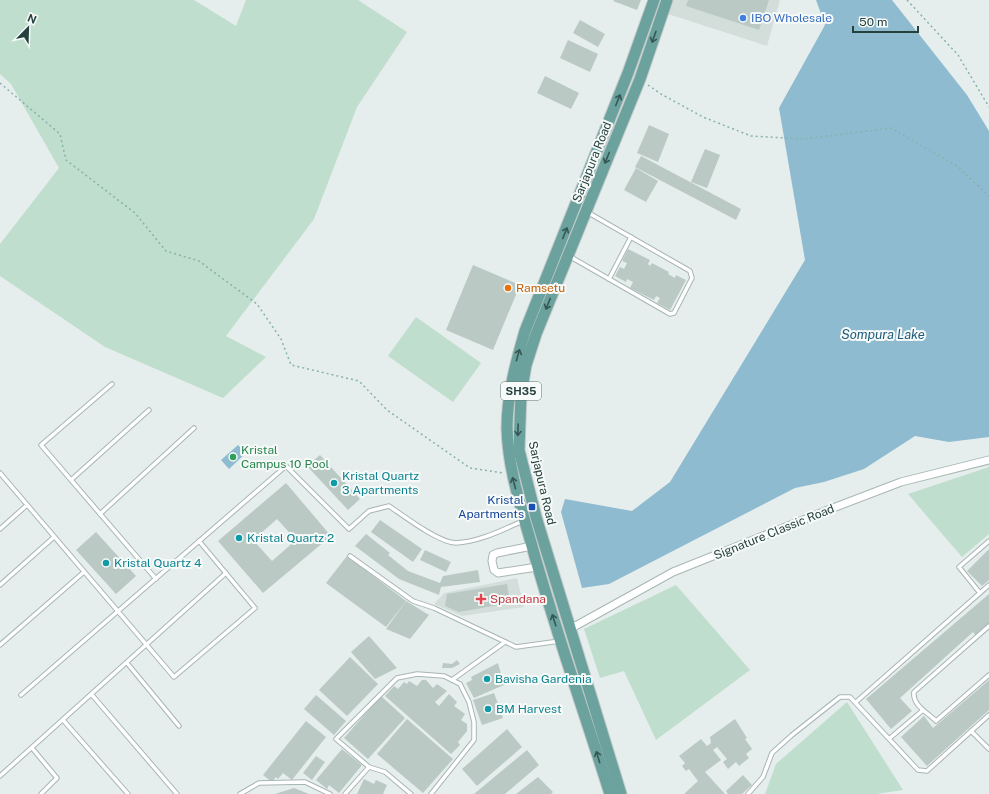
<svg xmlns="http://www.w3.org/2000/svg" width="989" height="794" font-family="'Public Sans',sans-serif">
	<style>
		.built { fill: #d3dedb }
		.green { fill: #bfdecd }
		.water { fill: #8fbbd1 }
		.building { fill: #bbc9c5; fill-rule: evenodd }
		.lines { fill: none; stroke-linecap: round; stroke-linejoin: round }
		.service-casing { stroke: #a8b6b4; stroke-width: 5.5 }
		.minor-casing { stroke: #a8b6b4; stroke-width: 9 }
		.primary-casing { stroke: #c2cac9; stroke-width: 13 }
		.path { stroke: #87b1ab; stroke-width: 1.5; stroke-dasharray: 2 3; stroke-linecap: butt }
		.service { stroke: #fff; stroke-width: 3.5 }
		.minor { stroke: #fff; stroke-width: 7 }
		.primary { stroke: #6ba29e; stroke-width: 11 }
		.oneway { stroke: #365855 }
		.shop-dot { fill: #3f7fe0; stroke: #f6faf9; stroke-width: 1.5 }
		.food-dot { fill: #e8710a; stroke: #f6faf9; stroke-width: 1.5 }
		.leisure-dot { fill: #2e9e5b; stroke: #f6faf9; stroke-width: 1.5 }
		.culture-dot { fill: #0f9aa8; stroke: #f6faf9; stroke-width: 1.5 }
		.transit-dot { fill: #1a4fb4; stroke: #f6faf9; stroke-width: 1.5 }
		.health-dot { fill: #e0444e; stroke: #f6faf9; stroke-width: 1.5 }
		.labels { text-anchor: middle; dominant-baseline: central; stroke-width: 4; stroke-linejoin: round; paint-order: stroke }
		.shield { fill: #f6faf9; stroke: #647875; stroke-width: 1 }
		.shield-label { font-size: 11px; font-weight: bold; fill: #25403d }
		.shop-label { font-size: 12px; fill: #366cbe; stroke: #f6faf9; text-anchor: start }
		.street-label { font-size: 12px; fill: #25403d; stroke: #f6faf9 }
		.food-label { font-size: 12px; fill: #c56008; stroke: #f6faf9; text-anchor: start }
		.leisure-label { font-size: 12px; fill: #27864d; stroke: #f6faf9; text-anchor: start }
		.culture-label { font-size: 12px; fill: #0d838f; stroke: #f6faf9; text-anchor: start }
		.transit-label { font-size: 12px; fill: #164399; stroke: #f6faf9; text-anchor: end }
		.health-label { font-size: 12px; fill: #be3a42; stroke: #f6faf9; text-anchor: start }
		.water-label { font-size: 13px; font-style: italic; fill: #1f5b7b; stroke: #f6faf9 }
	</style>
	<rect width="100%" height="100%" fill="#e5eeec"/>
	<!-- built -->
	<g class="built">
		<path d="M672,0H780L767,46L668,14Z"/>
		<path d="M517,578L524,607L462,616L434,604L444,593Z"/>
	</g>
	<!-- green -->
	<g class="green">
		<path d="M0,0H194L236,26L246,0H358L407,32L357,107L314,219L226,336L266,357L223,398L105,347L0,276V244L59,168L11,84L0,74Z"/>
		<path d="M416,317L481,363L453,402L388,356Z"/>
		<path d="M989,467V534L962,557L908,494Z"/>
		<path d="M676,585L750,670L656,740L624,671L600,678L584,629Z"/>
		<path d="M847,702L903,790L876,794H765L776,764Z"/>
	</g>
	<!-- water -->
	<g class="water">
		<path d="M816,0H892L967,95L989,131V437L949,442L915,436L864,469L824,482L795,488L609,584L582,588L561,512L565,499L632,511L670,482L805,260L779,108L825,25Z"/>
		<path d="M238,445L246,453L229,469L221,460Z"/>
	</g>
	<!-- building -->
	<g class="building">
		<path d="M614,0H641L637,10L613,1Z"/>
		<path d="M688,0H769L759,30L686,6Z"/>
		<path d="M580,20L605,34L598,47L573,33Z"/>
		<path d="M568,40L598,54L590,72L560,58Z"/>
		<path d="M545,76L579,93L571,109L537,93Z"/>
		<path d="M649,125L669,134L658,162L637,153Z"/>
		<path d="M705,149L720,155L707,188L691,182Z"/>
		<path d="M641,156L741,209L736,220L635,167Z"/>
		<path d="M636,168L658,181L646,202L624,190Z"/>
		<path d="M628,249L650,260L648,264L650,266L652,263L669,272L668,274L675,278L676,275L686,280L670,310L657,303L660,298L656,296L654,300L630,288L633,282L627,279L626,282L615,276L620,267L624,269L627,263L622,261Z"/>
		<path d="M473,265L520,285L493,350L446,330Z"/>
		<path d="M320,455L360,499L348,510L307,466Z"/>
		<path d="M286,483L331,536L263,593L218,541ZM277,519L296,540L272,561L253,540Z"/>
		<path d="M380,520L422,549L413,562L371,532Z"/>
		<path d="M96,532L136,576L116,594L76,550Z"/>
		<path d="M366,534L390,553L388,555L408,571L440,583L443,576L478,570L480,582L441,587L439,595L399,579L355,546Z"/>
		<path d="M989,549V580L982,586L967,571Z"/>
		<path d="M425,550L451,562L446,572L420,560Z"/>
		<path d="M347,556L406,601L386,627L326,583Z"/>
		<path d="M507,584L510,603L459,612L445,606L447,594Z"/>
		<path d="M989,594V624L976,636L973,632L900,698L912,711L891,729L866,699Z"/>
		<path d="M406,601L429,615L410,639L386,629Z"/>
		<path d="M369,636L397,668L375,679L351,652Z"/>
		<path d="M350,657L378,684L347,716L319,690Z"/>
		<path d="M457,660L460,664L452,668H442L443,663L452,664Z"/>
		<path d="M498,663L504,685L474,698L466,683L472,680L471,677Z"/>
		<path d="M422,680H426L433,688L437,684L447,691L435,702L439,706L449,694L457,702L454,706L465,714L461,720L467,724V731L458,742L460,745L451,754L385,696L394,686L398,689L404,682L407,684L409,681L417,686Z"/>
		<path d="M989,680V710L927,766L901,737L924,716L933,728Z"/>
		<path d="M494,693L503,718L482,725L473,700Z"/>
		<path d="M316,695L346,721L334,735L304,709Z"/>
		<path d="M381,696L405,718L368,759L344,738Z"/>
		<path d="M407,719L453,759L423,793L377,754Z"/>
		<path d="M735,719L747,738L745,739L752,749L746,754L749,758L739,766L736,762L728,769L723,762L727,759L717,747L713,750L721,760L705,772L725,794H684L698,781L689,769L686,771L682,766L685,763L679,756L701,739L707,746L711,743L710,737Z"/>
		<path d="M306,721L326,737L292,780L283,773L278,779L276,777L272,782L263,775Z"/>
		<path d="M507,729L522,747L477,786L462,769Z"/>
		<path d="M342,749L362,765L339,793L329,785L327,789L316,780Z"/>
		<path d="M527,750L539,765L505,794H474Z"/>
		<path d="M316,756L325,762L312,780L303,773Z"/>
		<path d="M743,775L752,785L742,794H728L726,791Z"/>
		<path d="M538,777L553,792L551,794H516Z"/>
		<path d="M364,779L374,784L376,780L387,785L383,794H357Z"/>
		<path d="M294,788L309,794H275Z"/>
	</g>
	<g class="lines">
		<defs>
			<g id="service">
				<path d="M569,256L670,314L674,313L692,278L690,271L587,212"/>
				<path d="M609,279L631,237"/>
				<path d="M112,384L41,445L156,579"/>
				<path d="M0,473L174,677L255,608L199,541"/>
				<path d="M71,480L149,410"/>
				<path d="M100,514L194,428"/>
				<path d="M0,529L27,505"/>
				<path d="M350,556L413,601L434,608L516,647L560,641"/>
				<path d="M0,585L54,537"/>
				<path d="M980,593L959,567L989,541"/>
				<path d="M989,626L914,692C912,705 928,713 936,721L989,675"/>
				<path d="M0,645L84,572"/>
				<path d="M127,663L179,726"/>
				<path d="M452,680L505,642"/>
				<path d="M21,695L286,466L349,529L369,511L389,506C404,516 439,543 456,543C479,542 502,530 523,521"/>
				<path d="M92,695L177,794"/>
				<path d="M856,702L989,585"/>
				<path d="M63,720L128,794"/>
				<path d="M971,731L989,749"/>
				<path d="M890,738L922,711"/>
				<path d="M32,748L57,778L41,794"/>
				<path d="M0,776L226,573"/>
				<path d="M240,794L259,783L305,782L330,794"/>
				<path d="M345,794L369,767"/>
				<path d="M411,794L385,772L369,767L336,739L397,678L417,674L444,676L460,684L469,702L474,722V740L431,794"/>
				<path d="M748,794L763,777L772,753L792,735L840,697H850L918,770L927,771L989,715"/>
			</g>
			<g id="minor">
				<path d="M532,546L497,553L493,555L492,561L494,570L498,573L537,567"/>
				<path d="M570,629L673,572L833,508L901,482L989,460"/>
			</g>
			<g id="primary">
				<path d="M610,794C584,711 555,630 532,546C521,507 508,469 507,428C507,395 516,362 525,331L628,73L654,0"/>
				<path d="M621,794L536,517L519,450L521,394L526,365L536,334L640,79L667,0"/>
			</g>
		</defs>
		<!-- service casing -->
		<use href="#service" class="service-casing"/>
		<!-- minor casing -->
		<use href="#minor" class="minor-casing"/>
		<!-- primary casing -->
		<use href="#primary" class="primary-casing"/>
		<!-- path -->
		<g class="path">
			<path d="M907,0L958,55L989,107"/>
			<path d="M0,83L60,134L66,160L135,213L166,251L199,261L257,304L281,339L291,365L359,381L387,410L470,468L503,473"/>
			<path d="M648,85L661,94L703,117L751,136L804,139L891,128L957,166L989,196"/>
		</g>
		<!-- service -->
		<use href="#service" class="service"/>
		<!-- minor -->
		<use href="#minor" class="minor"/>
		<!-- primary -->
		<use href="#primary" class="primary"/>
	</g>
	<!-- one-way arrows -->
	<defs><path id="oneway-shaft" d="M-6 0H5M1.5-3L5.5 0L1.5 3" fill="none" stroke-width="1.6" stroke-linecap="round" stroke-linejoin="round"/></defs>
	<g class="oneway">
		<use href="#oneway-shaft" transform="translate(654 37) rotate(109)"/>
		<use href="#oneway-shaft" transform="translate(618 100) rotate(-68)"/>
		<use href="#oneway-shaft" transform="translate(607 158) rotate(112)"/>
		<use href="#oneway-shaft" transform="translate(565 233) rotate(-68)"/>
		<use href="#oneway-shaft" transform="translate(548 304) rotate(112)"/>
		<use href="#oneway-shaft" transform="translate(518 355) rotate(-74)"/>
		<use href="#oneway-shaft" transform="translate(518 430) rotate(92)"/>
		<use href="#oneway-shaft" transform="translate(514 483) rotate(-105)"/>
		<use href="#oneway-shaft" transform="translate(554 620) rotate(-108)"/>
		<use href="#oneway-shaft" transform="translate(598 757) rotate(-107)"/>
	</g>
	<!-- markers -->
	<circle class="shop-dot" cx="743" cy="18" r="4"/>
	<circle class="food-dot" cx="508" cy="288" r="4"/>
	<circle class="leisure-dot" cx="233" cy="457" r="4"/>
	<g class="culture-dot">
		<circle cx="334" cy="483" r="4"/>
		<circle cx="239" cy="538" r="4"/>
		<circle cx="106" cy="563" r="4"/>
		<circle cx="487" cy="679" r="4"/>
		<circle cx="488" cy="709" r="4"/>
	</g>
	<rect class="transit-dot" x="528" y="503" width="8" height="8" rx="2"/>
	<path class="health-dot" d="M479 593h4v4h4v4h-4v4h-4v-4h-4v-4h4z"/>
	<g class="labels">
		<!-- shield labels -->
		<rect class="shield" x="501" y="382" width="40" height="18" rx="3"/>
		<g class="shield-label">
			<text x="521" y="391">SH35</text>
		</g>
		<!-- shop labels -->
		<g class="shop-label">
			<text x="751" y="18">IBO Wholesale</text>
		</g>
		<!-- street labels -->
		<g class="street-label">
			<text transform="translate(592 162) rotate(-68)">Sarjapura Road</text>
			<text transform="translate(542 483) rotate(77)">Sarjapura Road</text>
			<text transform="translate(774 532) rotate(-22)">Signature Classic Road</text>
		</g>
		<!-- food labels -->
		<g class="food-label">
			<text x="516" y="288">Ramsetu</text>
		</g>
		<!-- leisure labels -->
		<g class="leisure-label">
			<text x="241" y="450">Kristal<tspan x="241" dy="14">Campus 10 Pool</tspan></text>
		</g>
		<!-- culture labels -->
		<g class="culture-label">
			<text x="342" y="476">Kristal Quartz<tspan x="342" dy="14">3 Apartments</tspan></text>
			<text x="247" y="538">Kristal Quartz 2</text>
			<text x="114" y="563">Kristal Quartz 4</text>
			<text x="495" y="679">Bavisha Gardenia</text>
			<text x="496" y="709">BM Harvest</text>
		</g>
		<!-- transit labels -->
		<g class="transit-label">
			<text x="524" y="500">Kristal<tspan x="524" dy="14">Apartments</tspan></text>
		</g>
		<!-- health labels -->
		<g class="health-label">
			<text x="490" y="599">Spandana</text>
		</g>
		<!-- water labels -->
		<g class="water-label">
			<text x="883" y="334">Sompura Lake</text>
		</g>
	</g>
	<!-- north arrow -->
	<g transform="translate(28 28) rotate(23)" stroke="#f6faf9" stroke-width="3" paint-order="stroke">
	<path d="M0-3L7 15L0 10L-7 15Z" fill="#25403d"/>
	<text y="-6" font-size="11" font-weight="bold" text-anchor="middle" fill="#25403d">N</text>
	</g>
	<!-- scale -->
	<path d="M853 26v6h65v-6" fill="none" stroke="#25403d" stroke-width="2"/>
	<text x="859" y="26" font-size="12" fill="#25403d" stroke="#f6faf9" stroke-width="3" paint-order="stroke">50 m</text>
</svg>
